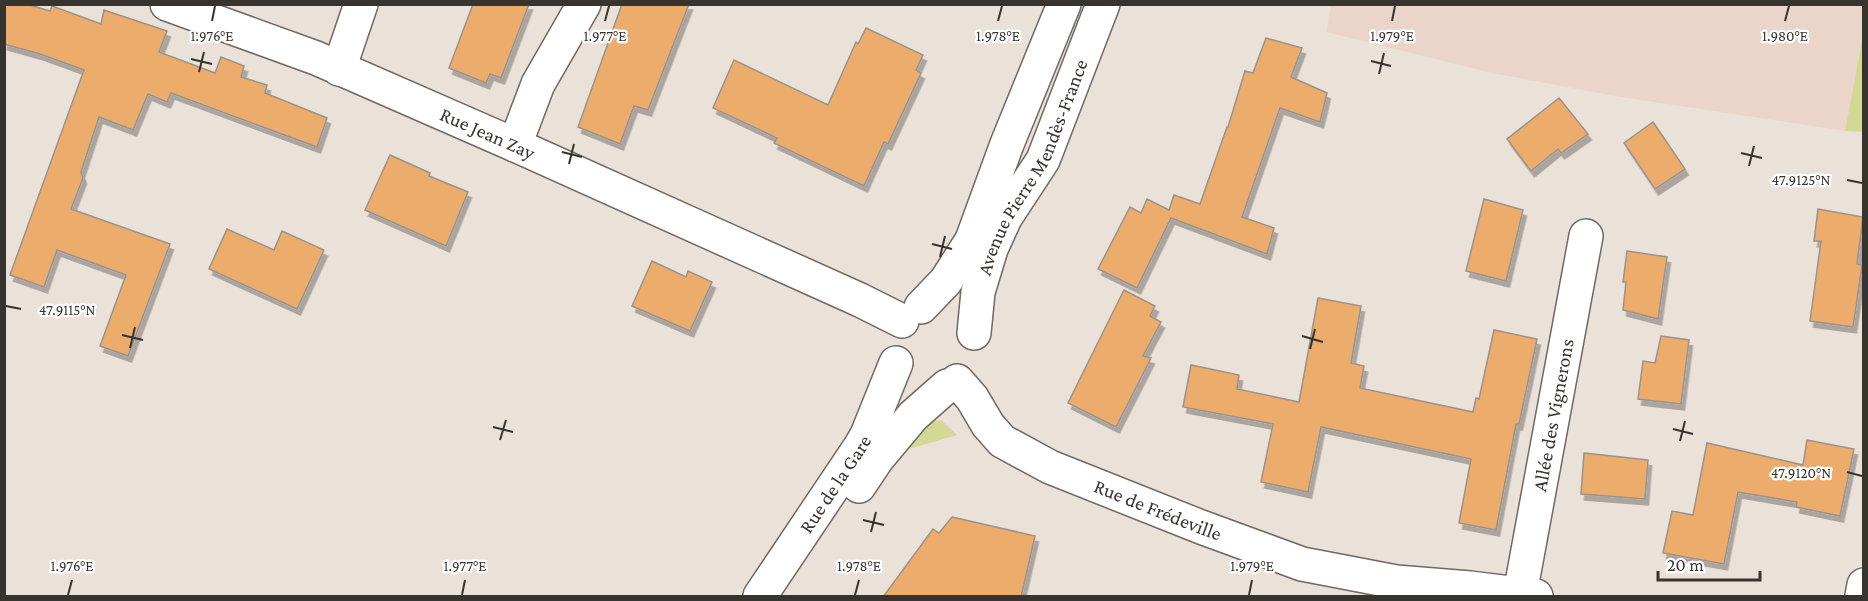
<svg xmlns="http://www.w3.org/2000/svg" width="1868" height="601" font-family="'Crimson Pro',serif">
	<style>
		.education { fill: #ebd4c9 }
		.green { fill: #d4d895 }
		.building { fill: #ecad6c; stroke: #9b938b; stroke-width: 1.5; filter: url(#shadow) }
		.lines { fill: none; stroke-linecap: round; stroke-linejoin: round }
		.minor-casing { stroke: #706861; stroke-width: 36 }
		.minor { stroke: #fff; stroke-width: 33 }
		.ticks { fill: none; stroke: #373430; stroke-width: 2 }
		.labels { text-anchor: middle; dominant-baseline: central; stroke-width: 4.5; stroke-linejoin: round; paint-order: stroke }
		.street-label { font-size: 20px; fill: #373430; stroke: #fff }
		.ticks-label { font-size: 15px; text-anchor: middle; fill: #373430; stroke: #fff; stroke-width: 4.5; stroke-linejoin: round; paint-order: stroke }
	</style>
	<defs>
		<filter id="shadow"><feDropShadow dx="3.5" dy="6" stdDeviation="0" flood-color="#0004"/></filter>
	</defs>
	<rect width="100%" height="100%" fill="#eae1d9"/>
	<!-- education -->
	<path class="education" d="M1331,5H1863V35L1845,131L1615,96L1492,73L1326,32Z"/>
	<!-- green -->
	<g class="green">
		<path d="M1863,35V132L1845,131Z"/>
		<path d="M941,420L957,435L909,449L907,446L925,424Z"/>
	</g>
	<!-- building -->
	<g class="building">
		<path d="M4,4H26L50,11L52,6L101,24L104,10L167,31L159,52L215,73L221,57L244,66L241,77L267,85L265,93L327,118L317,147L171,93L167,102L148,94L133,130L99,117L81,172L83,178L71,209L170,244L128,356L100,346L126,275L57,250L44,287L10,275L84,70L40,54L4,44Z"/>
		<path d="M473,4H529L501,78L490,74L486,83L449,68Z"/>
		<path d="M622,4H689L648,110L634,106L620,144L578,127Z"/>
		<path d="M866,28L923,55L916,70L921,73L888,144L884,142L864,186L774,143L777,138L713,108L734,60L828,105L856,42L858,44Z"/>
		<path d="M1266,38L1302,48L1291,77L1327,93L1320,122L1280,108L1242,217L1274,228L1267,254L1171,218L1137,288L1098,269L1130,207L1141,213L1147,199L1169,210L1174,195L1200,204L1227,127H1228L1245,71L1253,73Z"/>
		<path d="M1559,98L1588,134L1561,153L1558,149L1531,171L1507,139Z"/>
		<path d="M1653,122L1685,169L1655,189L1624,143Z"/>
		<path d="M390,155L430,173L429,176L468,192L446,246L365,210Z"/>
		<path d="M1484,199L1523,210L1506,281L1466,271Z"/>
		<path d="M1818,209L1863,217L1857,264L1862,265L1853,327L1810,321L1821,241H1814Z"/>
		<path d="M227,229L274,250L282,231L324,250L297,309L209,269Z"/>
		<path d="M1627,251L1667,257L1658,319L1623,310L1626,282H1623Z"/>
		<path d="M652,261L686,277L688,271L712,282L690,331L632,306Z"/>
		<path d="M1124,290L1155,306L1150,316L1161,322L1143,356L1151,358L1116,427L1068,403Z"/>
		<path d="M1318,298L1361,306L1351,363L1364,366L1360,388L1473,412L1476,398L1479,399L1494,330L1537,339L1519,424H1516L1496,530L1459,523L1471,459L1321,427L1308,492L1261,482L1273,424L1183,407L1191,365L1239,375L1237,389L1299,402Z"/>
		<path d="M1661,336L1689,340L1681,404L1638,399L1643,361L1655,363Z"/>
		<path d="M1807,440L1854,449L1840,516L1796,507L1797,502L1738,492L1724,564L1663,553L1672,511L1693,515L1707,443L1803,465Z"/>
		<path d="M1584,453L1648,460L1645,499L1581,494Z"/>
		<path d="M952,517L1035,536L1021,597H883L933,529L939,533Z"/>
	</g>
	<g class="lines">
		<defs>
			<g id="minor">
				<path id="s1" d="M167,4L316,58L515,145L860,300L902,321"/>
				<path d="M339,69L361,4"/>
				<path d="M515,145L538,84L584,4"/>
				<path d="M921,307L946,281L972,240L1007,144L1064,4"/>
				<path id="s2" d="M974,333L978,292L991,249L1005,218L1043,160L1103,4"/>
				<path id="s3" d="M957,381L972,398L988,425L1002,441L1050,467L1201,527L1302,564L1396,582L1470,588L1536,596"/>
				<path d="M859,486L877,459L913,416L947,386"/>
				<path id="s4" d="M1520,594L1586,236"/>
				<path id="s5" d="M760,596L860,447L867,435L896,363"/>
				<path d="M1862,596L1864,585"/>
			</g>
		</defs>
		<!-- minor casing -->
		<use href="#minor" class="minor-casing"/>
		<!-- minor -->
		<use href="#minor" class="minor"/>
	</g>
	<!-- ticks -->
	<path class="ticks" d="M212,21L215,6M605,21L609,6M998,21L1002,6M1392,21L1395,6M1785,21L1789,6M191,59L212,64M1371,61L1391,66M199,72L204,52M1379,74L1384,53M562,152L582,157M1741,153L1762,158M569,164L574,144M1749,166L1754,146M1847,180L1862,183M932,244L952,249M940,257L945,236M6,306L21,309M122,335L143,340M1302,336L1323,342M130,348L135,327M1310,349L1315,329M493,427L513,432M1673,429L1693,434M500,440L506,420M1680,441L1685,421M1847,472L1862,476M863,520L884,525M871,532L876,512M68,595L72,580M462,595L465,580M855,595L859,580M1249,595L1252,580"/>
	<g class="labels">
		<!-- street labels -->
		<g class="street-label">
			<text stroke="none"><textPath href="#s1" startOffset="346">Rue Jean Zay</textPath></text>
			<text stroke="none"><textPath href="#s2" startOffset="178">Avenue Pierre Mendès-France</textPath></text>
			<text stroke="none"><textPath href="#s4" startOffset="182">Allée des Vignerons</textPath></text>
			<text stroke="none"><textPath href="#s5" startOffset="135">Rue de la Gare</textPath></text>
			<text stroke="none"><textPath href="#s3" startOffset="246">Rue de Frédeville</textPath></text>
		</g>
	</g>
	<g class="ticks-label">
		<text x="212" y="41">1.976°E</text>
		<text x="605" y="41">1.977°E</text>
		<text x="998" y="41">1.978°E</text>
		<text x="1392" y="41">1.979°E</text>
		<text x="1785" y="41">1.980°E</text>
		<text x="1801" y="185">47.9125°N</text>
		<text x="67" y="315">47.9115°N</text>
		<text x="1801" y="478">47.9120°N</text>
		<text x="72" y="571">1.976°E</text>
		<text x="465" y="571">1.977°E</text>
		<text x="859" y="571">1.978°E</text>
		<text x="1252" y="571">1.979°E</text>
	</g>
	<!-- border -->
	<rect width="1868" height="601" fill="none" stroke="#373430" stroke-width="12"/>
	<!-- scale -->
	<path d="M1658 571v9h102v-9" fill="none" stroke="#373430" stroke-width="3"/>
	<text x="1667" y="571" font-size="18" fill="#373430" stroke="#ffffff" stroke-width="4.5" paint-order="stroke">20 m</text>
</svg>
